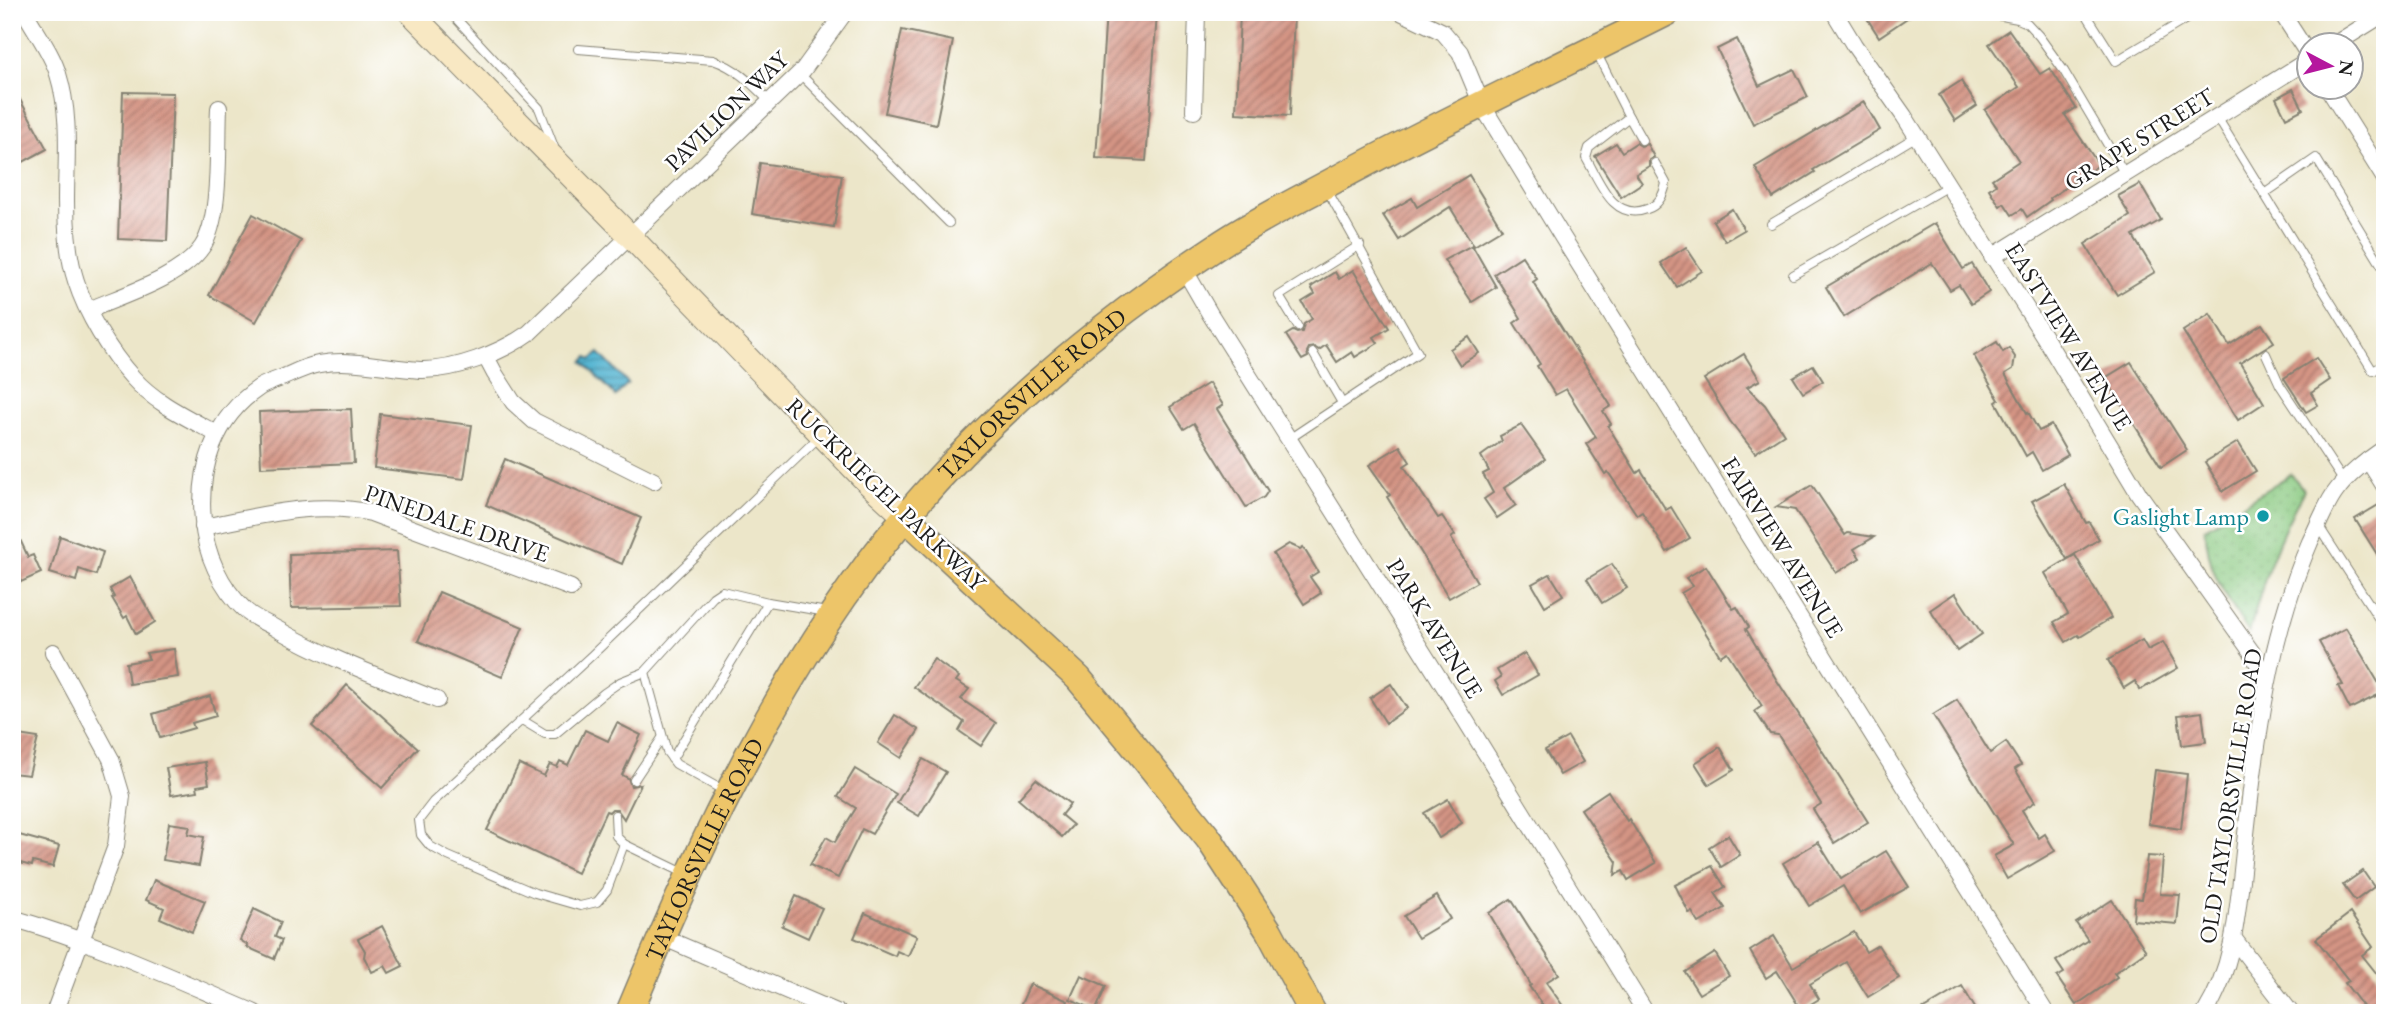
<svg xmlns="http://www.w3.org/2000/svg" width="2397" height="1025" font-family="'EB Garamond',serif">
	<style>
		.grass { fill: url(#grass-dots); stroke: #52724e; stroke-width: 2 }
		.water { fill: url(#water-rules); stroke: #386877; stroke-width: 2 }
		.building { fill: url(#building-hatch) }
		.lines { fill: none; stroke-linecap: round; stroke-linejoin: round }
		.service-casing { stroke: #848172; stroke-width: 10 }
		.minor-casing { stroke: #848172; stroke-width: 18 }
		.secondary-casing { stroke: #848172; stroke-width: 25 }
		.primary-casing { stroke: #848172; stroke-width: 29 }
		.service { stroke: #fff; stroke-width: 8 }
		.minor { stroke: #fff; stroke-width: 16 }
		.secondary { stroke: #f8e8c3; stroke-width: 23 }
		.primary { stroke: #edc569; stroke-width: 26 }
		.culture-dot { fill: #0f9aa8; stroke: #fff; stroke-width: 2.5 }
		.labels { text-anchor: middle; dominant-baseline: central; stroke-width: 5; stroke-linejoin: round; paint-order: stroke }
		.street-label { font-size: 24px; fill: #1c1c1c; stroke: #fff }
		.culture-label { font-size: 24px; fill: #0d838f; stroke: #fff; text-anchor: end }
	</style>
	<defs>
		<pattern id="grass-dots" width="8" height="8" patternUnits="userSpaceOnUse" patternTransform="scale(1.75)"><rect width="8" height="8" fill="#89c980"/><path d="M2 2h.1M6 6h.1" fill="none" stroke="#76ac6e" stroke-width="1.8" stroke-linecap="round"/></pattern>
		<pattern id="water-rules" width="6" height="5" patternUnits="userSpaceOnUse" patternTransform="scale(1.75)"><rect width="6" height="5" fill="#54b5d2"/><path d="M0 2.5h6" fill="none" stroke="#4592aa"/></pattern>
		<pattern id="building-hatch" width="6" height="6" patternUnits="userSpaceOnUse" patternTransform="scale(1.75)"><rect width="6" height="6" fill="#d49484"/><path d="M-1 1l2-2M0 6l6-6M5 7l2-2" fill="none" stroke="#ab786b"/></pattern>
	</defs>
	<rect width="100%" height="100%" fill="#fff"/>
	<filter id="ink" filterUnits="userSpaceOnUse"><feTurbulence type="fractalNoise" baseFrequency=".0143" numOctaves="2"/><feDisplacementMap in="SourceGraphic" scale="14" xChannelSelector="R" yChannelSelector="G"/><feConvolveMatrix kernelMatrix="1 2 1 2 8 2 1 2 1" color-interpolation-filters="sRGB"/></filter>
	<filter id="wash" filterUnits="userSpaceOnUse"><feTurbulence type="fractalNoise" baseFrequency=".00686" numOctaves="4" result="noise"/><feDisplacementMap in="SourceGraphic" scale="28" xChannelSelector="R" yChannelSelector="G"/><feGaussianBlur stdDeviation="1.57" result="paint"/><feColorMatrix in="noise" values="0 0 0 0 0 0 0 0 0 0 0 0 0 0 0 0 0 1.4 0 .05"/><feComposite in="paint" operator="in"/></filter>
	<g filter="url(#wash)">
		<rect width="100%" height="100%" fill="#ece6c9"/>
		<!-- grass -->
		<path class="grass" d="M2291,474L2304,490C2277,540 2264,578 2249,633C2224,593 2209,577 2205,528Z"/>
		<!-- water -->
		<path class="water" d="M599,353L628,383L616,396L583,362L588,357L591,360Z"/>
		<g id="blocks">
			<!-- building -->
			<g class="building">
				<path d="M1106,12L1157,14L1146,161L1096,158Z"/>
				<path d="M1240,12H1294L1290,116L1236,113Z"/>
				<path d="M1863,12H1916L1879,37Z"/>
				<path d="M902,30L953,41L936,124L885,113Z"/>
				<path d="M2009,30L2040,74L2050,68L2076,108L2065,115L2099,165L2050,198L2051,200L2027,217L2022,209L2012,215L2004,203L2000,206L1989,189L1996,184L1992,179L2019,161L1985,110L2019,87L1989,44Z"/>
				<path d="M1737,39L1759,86L1794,69L1808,97L1753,124L1717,49Z"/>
				<path d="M1961,81L1977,106L1955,121L1939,95Z"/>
				<path d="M12,85L47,149L12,168Z"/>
				<path d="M2293,89L2303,109L2286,118L2276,98Z"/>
				<path d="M123,92L173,93L167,241L118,239Z"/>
				<path d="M1864,102L1880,130L1813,170L1815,172L1773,198L1755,167Z"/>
				<path d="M1616,143L1622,152L1636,143L1641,146L1647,144L1654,157L1649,160V166L1636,174L1642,183L1621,197L1595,156Z"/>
				<path d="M760,163L842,175L834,227L752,214Z"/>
				<path d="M1469,175L1502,229L1474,246L1450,207L1399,240L1383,215L1412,198L1417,207Z"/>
				<path d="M2140,184L2161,220L2133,236L2155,272L2117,295L2085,244L2130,216L2118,196Z"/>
				<path d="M1732,209L1744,230L1725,241L1713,221Z"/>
				<path d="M253,214L301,241L256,322L209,295Z"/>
				<path d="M1935,223L1963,269L1972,264L1989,292L1971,304L1959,285L1950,290L1932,263L1844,317L1826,287Z"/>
				<path d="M1472,245L1496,287L1472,302L1444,260Z"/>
				<path d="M1686,247L1702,271L1677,287L1661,263Z"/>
				<path d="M1522,256L1537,279L1533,282L1611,406L1603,411L1611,424L1608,426L1637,473L1641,470L1666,510L1671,507L1690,538L1667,552L1642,512L1637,515L1608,472L1605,474L1586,444L1596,437L1566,389L1555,395L1537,366L1540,364L1514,323L1521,318L1494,274Z"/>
				<path d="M1353,270L1389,328L1374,337L1378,343L1355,357L1352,352L1337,362L1326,345L1319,350L1314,347L1309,348L1307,352L1308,357L1302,360L1286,335L1293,331L1297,333L1302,332L1304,324L1312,319L1302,302L1315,294L1311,287L1335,272L1339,279Z"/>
				<path d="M2210,314L2229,345L2262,324L2274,342L2240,363L2264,403L2238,420L2183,331Z"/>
				<path d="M1469,337L1479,353L1460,365L1450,349Z"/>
				<path d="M1997,342L2003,352L2009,348L2015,357L2013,369L2005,374L2027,413L2028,412L2039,431L2051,425L2068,455L2042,470L2032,452L2026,456L1996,402L1999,400L1974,356Z"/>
				<path d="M1744,354L1760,380L1747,387L1765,405L1784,434L1755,453L1730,421L1704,379Z"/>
				<path d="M2316,358L2330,380L2311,393L2318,405L2306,412L2284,378Z"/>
				<path d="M2131,362L2187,450L2161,467L2105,378Z"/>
				<path d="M1813,365L1823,381L1803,393L1793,377Z"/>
				<path d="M1209,383L1223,405L1217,409L1268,491L1264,497L1246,507L1194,423L1184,429L1170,407Z"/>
				<path d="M351,409L354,463L261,467L259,412Z"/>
				<path d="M380,414L472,425L464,479L374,468Z"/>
				<path d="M1521,425L1545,459L1504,488L1516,505L1497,518L1484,499L1493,493L1483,474L1489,471L1481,456L1502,441L1500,436Z"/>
				<path d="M2238,442L2256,471L2223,491L2205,462Z"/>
				<path d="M1400,446L1410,462L1404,466L1438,518L1442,516L1455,535L1451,538L1477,582L1449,598L1387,497L1390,495L1369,465Z"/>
				<path d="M505,459L641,518L622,564L486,505Z"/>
				<path d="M2064,484L2086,523L2089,522L2099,539L2067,559L2032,501Z"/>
				<path d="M1812,485L1845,535L1848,533L1874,537L1854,549L1860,558L1836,573L1795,510L1776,507Z"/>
				<path d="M2385,501V567L2355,519Z"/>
				<path d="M12,522L28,557L33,555L41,573L21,582L19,577L12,580Z"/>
				<path d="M60,536L103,552L96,575L79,569L76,581L50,573Z"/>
				<path d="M1289,544L1300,549L1303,547L1318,572L1310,577L1321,593L1304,604L1273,554Z"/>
				<path d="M397,551L401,606L291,608L289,554Z"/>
				<path d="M2075,555L2111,618L2080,637L2078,635L2066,642L2054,622L2068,614L2045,573Z"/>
				<path d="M1612,564L1627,588L1602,603L1587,579Z"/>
				<path d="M1706,566L1733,609L1737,607L1749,627L1746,629L1776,679L1868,822L1834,843L1813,809L1821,804L1778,735L1770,734L1755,711L1762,706L1727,652L1720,656L1681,593L1693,586L1686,578Z"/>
				<path d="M1550,574L1563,595L1545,606L1532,584Z"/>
				<path d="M130,577L155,622L136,634L127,616L124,618L112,598L114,597L110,589Z"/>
				<path d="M439,592L523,627L502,677L418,641Z"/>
				<path d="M1955,593L1982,634L1957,651L1930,610Z"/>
				<path d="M2346,628L2384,692L2350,709L2338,686L2343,685L2319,642Z"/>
				<path d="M2142,640L2148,650L2163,642L2178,668L2140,690L2135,681L2124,688L2108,660Z"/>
				<path d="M174,649L178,677L129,684L126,663L149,659L146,653Z"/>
				<path d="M1525,653L1538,675L1503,695L1495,681L1501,677L1497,670Z"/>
				<path d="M934,659L959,677L956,681L969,689L961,699L996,723L981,746L959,731L964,722L914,687Z"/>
				<path d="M1391,684L1407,708L1386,723L1370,698Z"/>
				<path d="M347,685L418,748L382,788L312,726Z"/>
				<path d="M210,696L216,716L192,723L194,728L160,738L153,714Z"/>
				<path d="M1957,700L1990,753L2006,742L2021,765L2015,769L2035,802L2022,810L2039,838L2045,834L2055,851L2007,879L1994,856L2014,845L1933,715Z"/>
				<path d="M2202,712L2206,742L2182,745L2178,715Z"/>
				<path d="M895,715L919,730L901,758L878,743Z"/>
				<path d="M617,723L641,735L622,775L628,778L631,786L641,784L624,819L617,809H612L609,812L606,811L577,873L487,830L519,764L544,776L550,764L557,767L560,761L568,765L585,730L608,741Z"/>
				<path d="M12,734L38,738L29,775L12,773Z"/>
				<path d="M1568,737L1583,762L1560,775L1545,750Z"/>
				<path d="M1720,747L1734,770L1709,785L1695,763Z"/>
				<path d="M923,759L946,772L919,816L897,803Z"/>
				<path d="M205,762L209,784L197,786L198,791L171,795L166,768Z"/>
				<path d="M855,769L896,794L872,834L862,829L838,878L810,865L826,837L835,842L856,808L838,797Z"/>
				<path d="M2155,770L2187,774L2181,829L2148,824Z"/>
				<path d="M1036,779L1070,804L1061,815L1073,825L1062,837L1018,799Z"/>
				<path d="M1608,791L1627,821L1629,819L1656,863L1628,880L1623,871L1615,875L1617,862L1581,809Z"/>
				<path d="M1448,799L1462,823L1439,838L1424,813Z"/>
				<path d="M169,823L190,826L188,834L204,837L199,866L163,860Z"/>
				<path d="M12,833L59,846L53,867L33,862L32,866L12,861Z"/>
				<path d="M1728,835L1740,855L1721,867L1709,847Z"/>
				<path d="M1818,842L1841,879L1886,851L1909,887L1860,914L1843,886L1809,906L1783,863Z"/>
				<path d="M2147,856L2163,857L2160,894L2180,895L2177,924L2133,920L2135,898L2142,899L2143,892Z"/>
				<path d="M1712,866L1725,887L1715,893L1725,908L1699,923L1692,912L1689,913L1675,885Z"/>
				<path d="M2363,871L2374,887L2355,901L2343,885Z"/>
				<path d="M154,880L205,901L192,932L160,918L164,908L146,900Z"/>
				<path d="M796,896L822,908L808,938L782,926Z"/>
				<path d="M1437,896L1450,919L1418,938L1404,916Z"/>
				<path d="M1511,899L1559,974L1546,982L1568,1013H1548L1529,986L1531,985L1489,913Z"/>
				<path d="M2112,900L2146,951L2114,973L2117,977L2076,1005L2057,977L2064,973L2056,961L2088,940L2076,923Z"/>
				<path d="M254,909L281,922L275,937L282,940L274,959L247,947L248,945L240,940Z"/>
				<path d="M865,913L917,936L908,956L897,951L895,956L854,938Z"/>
				<path d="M2350,913L2373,947L2362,955L2385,984V1002L2371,1013H2368L2345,983L2349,981L2316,939Z"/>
				<path d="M382,926L403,966L389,973L385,966L372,972L364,957L365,951L358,939Z"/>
				<path d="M1854,932L1866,952L1878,945L1899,978L1868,997L1846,962L1810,984L1819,999L1801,1010L1777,971L1766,978L1750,951L1774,936L1793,967Z"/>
				<path d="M1715,953L1729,976L1699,994L1685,972Z"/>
				<path d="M1081,975L1106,986L1096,1010L1070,999Z"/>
				<path d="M1030,984L1068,1001L1063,1013H1017Z"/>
				<path d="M1962,986L1978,1013H1917Z"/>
			</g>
		</g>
	</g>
	<g filter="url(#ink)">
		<use href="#blocks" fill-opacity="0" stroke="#848172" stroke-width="2"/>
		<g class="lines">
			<defs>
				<g id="service">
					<path d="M450,12L539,108L554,147"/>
					<path d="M1980,12L2018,19L2027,23L2039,36L2064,71L2125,174"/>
					<path d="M2085,12L2116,61L2198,12"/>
					<path d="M578,49L713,60C737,68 752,84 770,102"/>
					<path d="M1596,52L1629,117"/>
					<path d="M799,73L949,223"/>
					<path d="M2217,117L2373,371L2385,364"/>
					<path d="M1642,140L1629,117L1589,148L1586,158C1600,182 1613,222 1647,209C1659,205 1664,194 1666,183L1655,163"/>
					<path d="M2264,194L2316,158L2385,271"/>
					<path d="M1771,224L1917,136"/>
					<path d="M1793,275L1948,186"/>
					<path d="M1298,327L1279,296L1360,245"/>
					<path d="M1313,353L1342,403"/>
					<path d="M2266,354L2280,385L2344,482"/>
					<path d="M1289,439L1418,353L1326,188"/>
					<path d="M2318,525L2379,619L2385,616"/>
					<path d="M645,672L667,752L676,764L726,792"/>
					<path d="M522,720L545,734H555L604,693L620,682L645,672L713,597L722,591L768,602L827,612"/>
					<path d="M672,759L768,602"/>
					<path d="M634,780L662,738"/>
					<path d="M615,815L616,836L624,844L684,873"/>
					<path d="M624,844L607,890L597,902L580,906L535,893L448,856L430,846L421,835L419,820L433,802L592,655L820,436"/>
				</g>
				<g id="minor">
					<path d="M25,12C35,31 52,53 58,74C71,115 66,159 66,201C66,227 68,257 76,281C86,313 110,353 133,378C155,403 188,418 217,434"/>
					<path d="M1401,12L1443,32L1460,52L1482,105L1563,238L2046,1013"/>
					<path d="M1834,12L1854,45L1904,116L2045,338L2139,494L2253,654L2267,683"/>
					<path d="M2281,12L2310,57"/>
					<path d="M2332,46L2385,13"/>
					<path d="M2328,88L2385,179"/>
					<path d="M1194,111L1197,12"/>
					<path d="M1992,257L2310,59"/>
					<path d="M1184,269L1210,314L1466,721L1646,1013"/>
					<path d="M89,310C123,295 181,278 202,247C222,218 217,144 219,108"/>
					<path d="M486,357L495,374L513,402L534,421L654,481"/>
					<path d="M2368,460L2385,487"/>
					<path d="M203,527C260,516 314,500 371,513L571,588"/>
					<path d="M53,652L111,759L122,796L116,846L54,1013"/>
					<path d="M437,700C383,678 327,658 277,629C267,623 253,618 245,610C221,588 205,553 203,521C198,470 214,417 260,387C267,383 276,380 284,377C295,372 307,366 319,364C352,358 386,368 420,370C454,371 501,353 529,333L803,70L845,12"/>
					<path d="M12,918C96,942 175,979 255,1013"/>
					<path d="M662,937L839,1013"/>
					<path d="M2234,939L2291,1013"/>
					<path d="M2205,1013C2237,962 2238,901 2245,843C2256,741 2269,637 2310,542C2318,526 2324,509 2334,494C2347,475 2366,461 2385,448"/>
				</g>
				<path id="secondary" d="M410,12L630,236L869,484L905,517"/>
				<g id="primary">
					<path d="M905,517L1078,678L1144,758L1209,839L1269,931L1313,1013"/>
					<path id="s1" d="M629,1013C702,838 783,663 905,517C994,411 1101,323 1216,247C1253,222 1294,202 1333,181C1443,121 1557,68 1668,12"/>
				</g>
			</defs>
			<!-- service casing -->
			<use href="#service" class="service-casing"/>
			<!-- minor casing -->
			<use href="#minor" class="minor-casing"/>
			<!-- secondary casing -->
			<use href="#secondary" class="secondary-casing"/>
			<!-- primary casing -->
			<use href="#primary" class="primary-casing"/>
			<!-- service -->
			<use href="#service" class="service"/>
			<!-- minor -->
			<use href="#minor" class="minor"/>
			<!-- secondary -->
			<use href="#secondary" class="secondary"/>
			<!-- primary -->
			<use href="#primary" class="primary"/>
		</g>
	</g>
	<!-- markers -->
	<circle class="culture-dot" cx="2263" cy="516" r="7"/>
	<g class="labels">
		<!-- street labels -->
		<g class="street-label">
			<text transform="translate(726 111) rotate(-44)">PAVILION WAY</text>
			<text transform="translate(2139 139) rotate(-32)">GRAPE STREET</text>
			<text transform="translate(2069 336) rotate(58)">EASTVIEW AVENUE</text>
			<text stroke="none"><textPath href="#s1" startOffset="747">TAYLORSVILLE ROAD</textPath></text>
			<text transform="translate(886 494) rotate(44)">RUCKRIEGEL PARKWAY</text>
			<text transform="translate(457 523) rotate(19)">PINEDALE DRIVE</text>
			<text transform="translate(1783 547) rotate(58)">FAIRVIEW AVENUE</text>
			<text transform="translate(1435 628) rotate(58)">PARK AVENUE</text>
			<text transform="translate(2230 796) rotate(-81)">OLD TAYLORSVILLE ROAD</text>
			<text stroke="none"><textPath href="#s1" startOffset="180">TAYLORSVILLE ROAD</textPath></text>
		</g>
		<!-- culture labels -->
		<g class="culture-label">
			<text x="2249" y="516">Gaslight Lamp</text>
		</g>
	</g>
	<!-- margin -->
	<rect width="2397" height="1025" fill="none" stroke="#fff" stroke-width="42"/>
	<!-- north arrow -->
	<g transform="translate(2330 66) rotate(97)"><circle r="33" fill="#ffffff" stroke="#a4a4a4" stroke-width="2"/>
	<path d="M0-5L12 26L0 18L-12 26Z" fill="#b5179e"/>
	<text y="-10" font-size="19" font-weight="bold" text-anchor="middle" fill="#1c1c1c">N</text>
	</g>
</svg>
